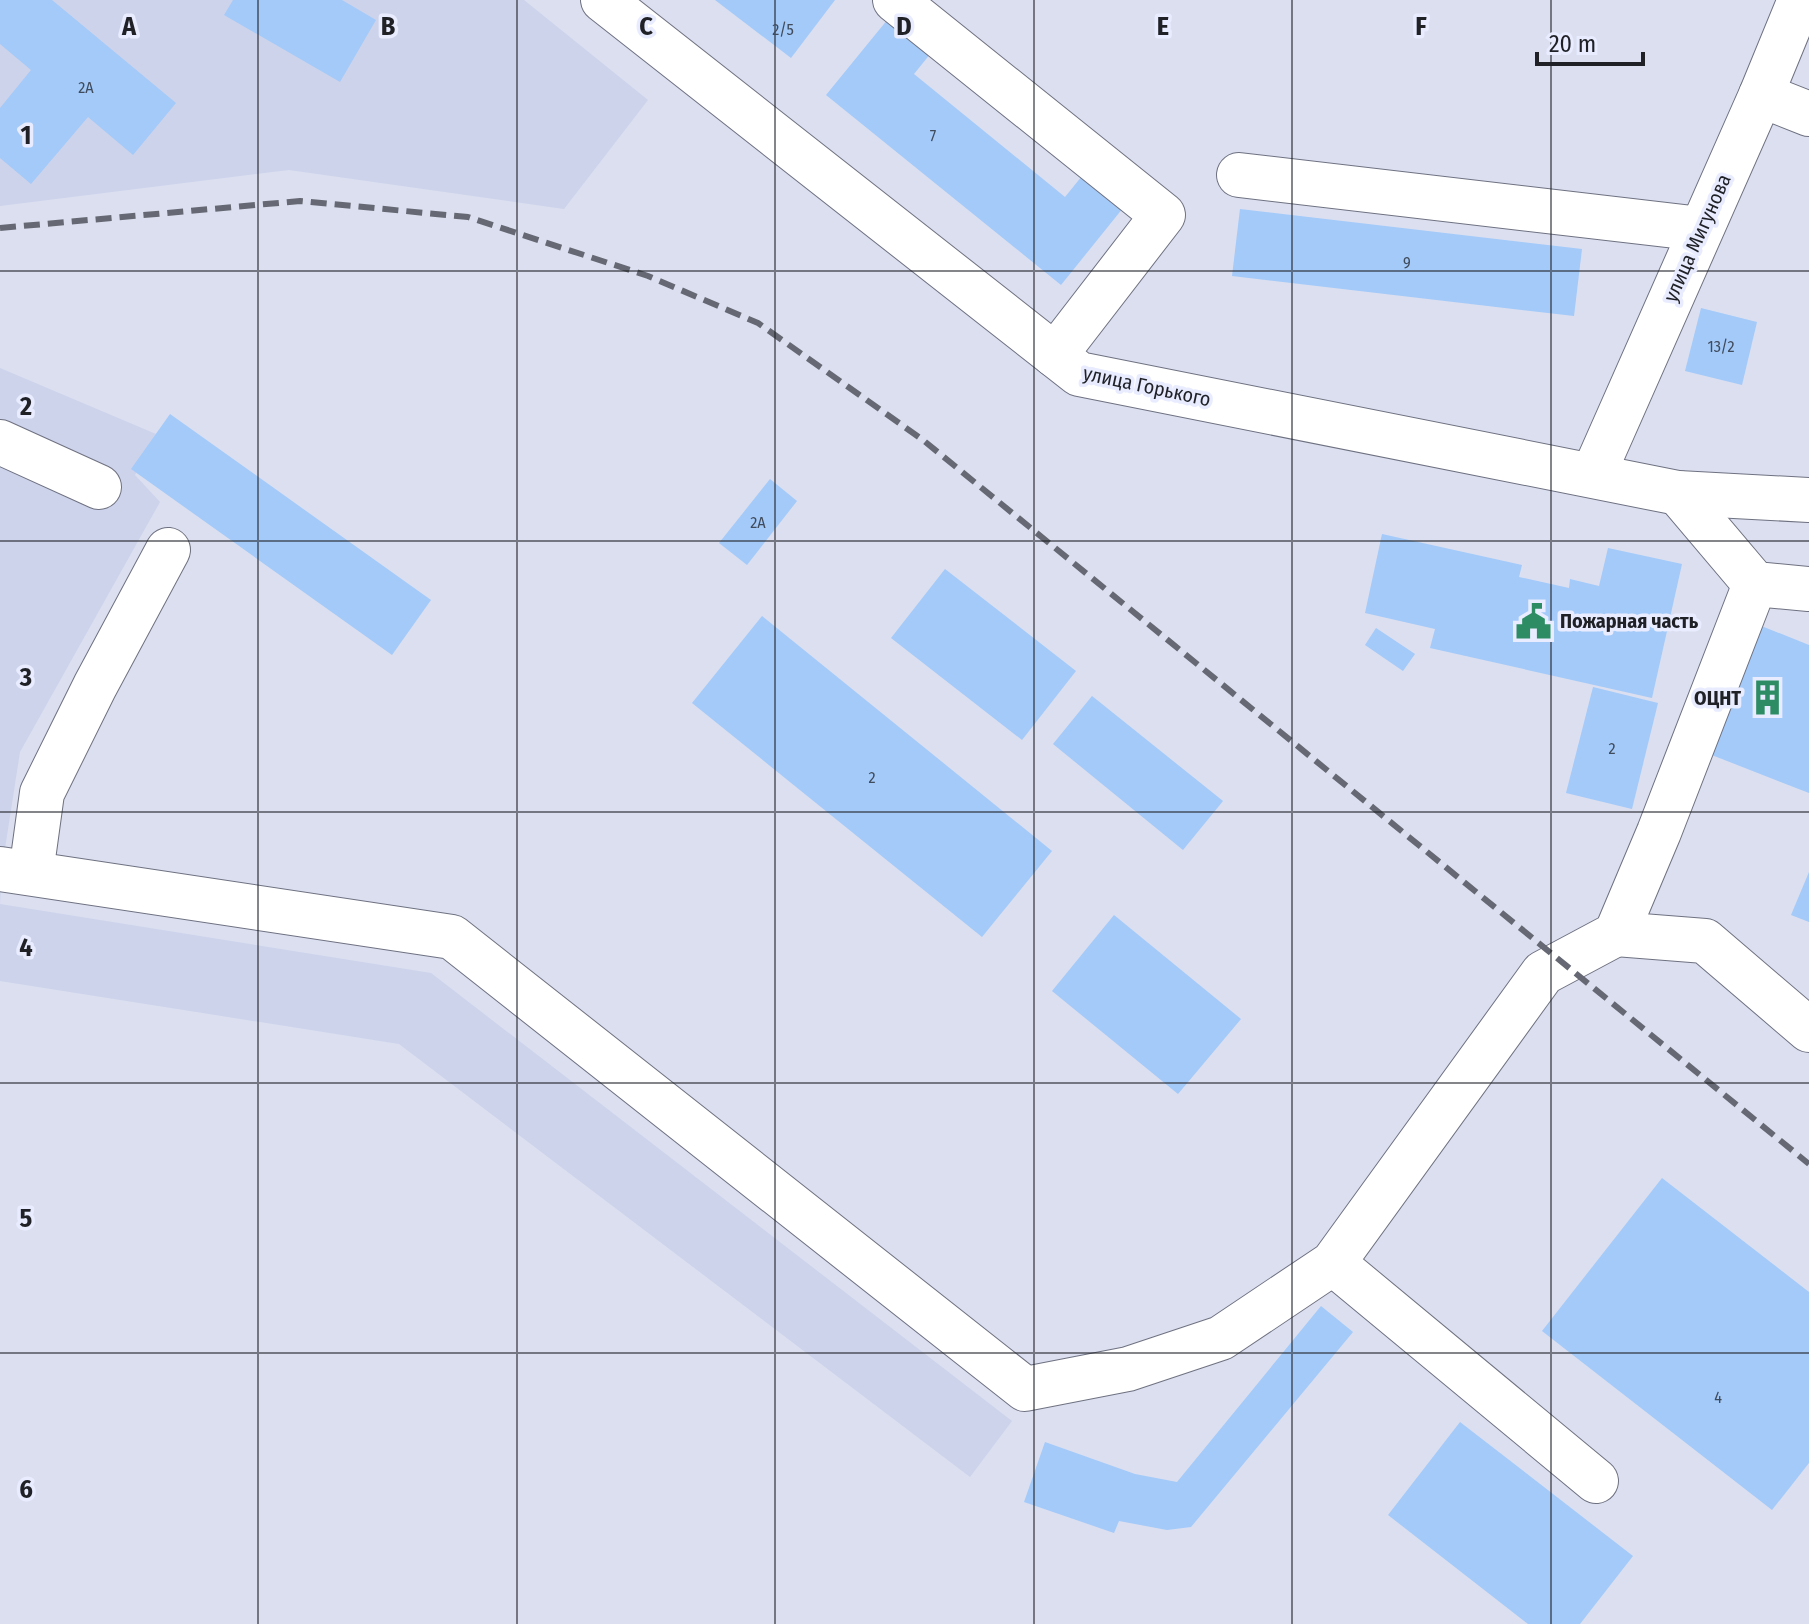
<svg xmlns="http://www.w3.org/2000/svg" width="1809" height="1624" font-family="'Fira Sans Condensed',sans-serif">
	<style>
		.built { fill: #cdd3eb }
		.building { fill: #a3caf9 }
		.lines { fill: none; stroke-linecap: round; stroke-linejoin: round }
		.minor-casing { stroke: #6e7180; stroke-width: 46 }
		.minor { stroke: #fff; stroke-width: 44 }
		.rail { stroke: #666973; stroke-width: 6; stroke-dasharray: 16 8; stroke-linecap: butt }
		.grid { fill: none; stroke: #1f2127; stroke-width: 2; stroke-opacity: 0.55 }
		.labels { text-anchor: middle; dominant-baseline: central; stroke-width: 7; stroke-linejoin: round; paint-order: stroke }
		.number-label { font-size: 16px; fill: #404b5c }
		.street-label { font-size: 20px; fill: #1f2127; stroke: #e8ecfe }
		.poi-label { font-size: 20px; font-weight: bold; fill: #1f2127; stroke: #e8ecfe; text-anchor: start }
		.grid-label { font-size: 26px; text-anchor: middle; font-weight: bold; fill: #1f2127; stroke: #e8ecfe; stroke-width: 7; stroke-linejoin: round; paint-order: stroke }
	</style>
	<rect width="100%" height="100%" fill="#dbdff0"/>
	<!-- built -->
	<g class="built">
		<path d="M0,0H524L648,100L564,209L289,170L0,206Z"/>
		<path d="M0,368L156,434L135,475L160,502L20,752L2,868L0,904L431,973L1012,1421L970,1477L399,1044L0,981Z"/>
	</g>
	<!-- building -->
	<g class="building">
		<path d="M0,0H52L176,103L133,155L88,117L31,184L0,158V108L31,70L0,44Z"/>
		<path d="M233,0H342L376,20L340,82L224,15Z"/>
		<path d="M715,0H835L791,58Z"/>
		<path d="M888,19L931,53L914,74L1065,197L1082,176L1123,208L1061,285L826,95Z"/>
		<path d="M1240,209L1582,249L1574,316L1232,276Z"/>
		<path d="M1701,308L1757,322L1742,385L1685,371Z"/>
		<path d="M170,414L431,600L392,655L131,469Z"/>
		<path d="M770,479L797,501L747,565L719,543Z"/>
		<path d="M1382,534L1522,565L1519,577L1569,588L1570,579L1599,586L1608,548L1682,564L1652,698L1430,648L1435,629L1365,613Z"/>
		<path d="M945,569L1076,671L1022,740L891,638Z"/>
		<path d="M762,616L1052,851L982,937L692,703Z"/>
		<path d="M1754,623L1809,645V793L1704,752Z"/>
		<path d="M1376,628L1415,654L1403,671L1365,645Z"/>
		<path d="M1593,687L1658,703L1632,809L1566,793Z"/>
		<path d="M1092,696L1223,801L1183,850L1053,744Z"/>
		<path d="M1809,872V922L1791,915Z"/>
		<path d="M1114,915L1241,1019L1178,1094L1052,991Z"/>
		<path d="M1662,1178L1809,1292V1463L1772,1510L1542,1331Z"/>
		<path d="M1321,1306L1353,1332L1191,1527L1167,1530L1119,1521L1114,1533L1024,1502L1045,1442L1135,1474L1177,1482Z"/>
		<path d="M1460,1422L1633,1556L1580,1624H1528L1388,1515Z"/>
	</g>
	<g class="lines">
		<defs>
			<g id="minor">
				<path d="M603,0L1079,374L1678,493L1809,500"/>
				<path d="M895,0L1163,215L1055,355"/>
				<path d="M1761,95L1809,114"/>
				<path d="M1239,175L1701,229"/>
				<path d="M0,442L99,487"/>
				<path d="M1593,475L1761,95L1800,0"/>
				<path d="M1678,493L1755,584L1809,589"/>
				<path d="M0,869L452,937L1025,1389L1128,1369L1221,1338L1333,1263L1543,973L1616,934L1659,832L1755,584"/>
				<path d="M31,873L42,793L95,686L168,550"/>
				<path d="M1616,934L1705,941L1809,1030"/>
				<path d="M1333,1263L1596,1481"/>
			</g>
		</defs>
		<!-- minor casing -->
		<use href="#minor" class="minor-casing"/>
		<!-- minor -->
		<use href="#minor" class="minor"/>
		<!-- rail -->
		<path class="rail" d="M0,228L300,201L468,217L648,276L758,323L923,440L1809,1164"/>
	</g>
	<!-- grid -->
	<path class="grid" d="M258,0V1624M517,0V1624M775,0V1624M1034,0V1624M1292,0V1624M1551,0V1624M0,271H1809M0,541H1809M0,812H1809M0,1083H1809M0,1353H1809"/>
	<!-- icons -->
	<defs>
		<symbol id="civic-bare" viewBox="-9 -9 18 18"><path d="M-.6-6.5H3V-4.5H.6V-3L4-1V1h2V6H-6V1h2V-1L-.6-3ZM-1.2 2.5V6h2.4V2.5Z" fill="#2d8c64" stroke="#e8ecfe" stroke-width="2.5" paint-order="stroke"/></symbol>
		<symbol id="building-bare" viewBox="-9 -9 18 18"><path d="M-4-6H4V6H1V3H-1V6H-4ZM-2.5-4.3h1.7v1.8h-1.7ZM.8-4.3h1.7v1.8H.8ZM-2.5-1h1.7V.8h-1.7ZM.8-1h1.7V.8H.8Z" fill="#2d8c64" stroke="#e8ecfe" stroke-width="2.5" paint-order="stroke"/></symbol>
	</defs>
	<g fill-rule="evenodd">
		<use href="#civic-bare" x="1508" y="596" width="51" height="51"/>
		<use href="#building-bare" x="1742" y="672" width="51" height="51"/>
	</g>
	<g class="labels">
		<!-- number labels -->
		<g class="number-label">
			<text x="783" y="29">2/5</text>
			<text x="86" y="87">2А</text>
			<text x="933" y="135">7</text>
			<text x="1407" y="262">9</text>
			<text x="1721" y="346">13/2</text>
			<text x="758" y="522">2А</text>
			<text x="1612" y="748">2</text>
			<text x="872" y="777">2</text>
			<text x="1718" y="1397">4</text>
		</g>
		<!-- street labels -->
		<g class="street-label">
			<text transform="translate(1697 238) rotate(-66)">улица Мигунова</text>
			<text transform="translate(1147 386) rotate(12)">улица Горького</text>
		</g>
		<!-- poi labels -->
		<g class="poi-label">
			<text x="1560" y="621">Пожарная часть</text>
			<text x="1741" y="698" text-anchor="end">ОЦНТ</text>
		</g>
	</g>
	<g class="grid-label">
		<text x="129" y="35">A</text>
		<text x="388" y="35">B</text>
		<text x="646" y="35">C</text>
		<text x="904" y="35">D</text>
		<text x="1163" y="35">E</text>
		<text x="1421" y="35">F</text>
		<text x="26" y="144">1</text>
		<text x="26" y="415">2</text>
		<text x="26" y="686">3</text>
		<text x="26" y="956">4</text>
		<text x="26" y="1227">5</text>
		<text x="26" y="1498">6</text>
	</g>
	<!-- scale -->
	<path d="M1537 52v12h106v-12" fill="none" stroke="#1f2127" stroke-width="4"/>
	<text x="1549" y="52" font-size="24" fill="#1f2127" stroke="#e8ecfe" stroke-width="6" paint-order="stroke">20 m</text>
</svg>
